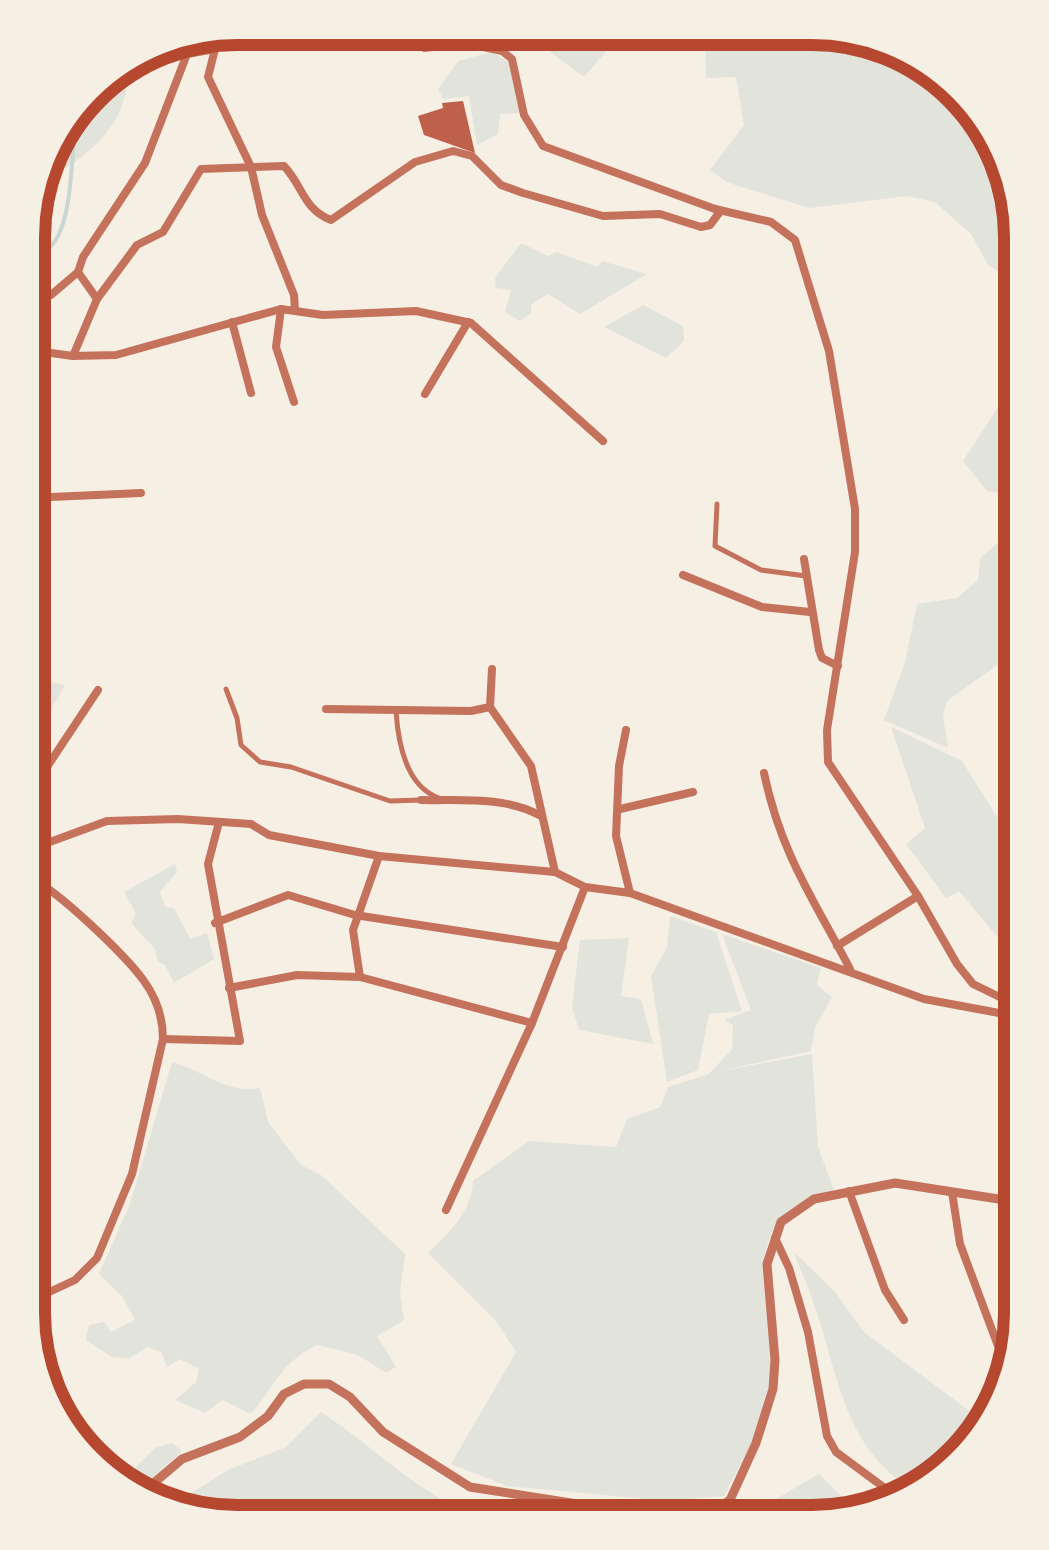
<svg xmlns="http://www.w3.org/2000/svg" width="1049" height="1550" font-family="Mulish,sans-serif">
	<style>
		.green { fill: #e2e4dc }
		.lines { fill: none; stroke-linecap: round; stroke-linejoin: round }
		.stream { stroke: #c9d6d2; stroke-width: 4 }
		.building { fill: #bf614a }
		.pedestrian { stroke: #c5725c; stroke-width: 5 }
		.minor { stroke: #c5725c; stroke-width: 8 }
		.tertiary { stroke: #c5725c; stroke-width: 9 }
		.rim { fill: none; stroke: #b5482f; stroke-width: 12 }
	</style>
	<rect width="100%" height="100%" fill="#f6efe4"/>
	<!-- green -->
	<g class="green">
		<path d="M852,31L940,71L1005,156L1021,237V285L988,265L971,234L935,202L907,196L809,208L726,182L710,170L744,125L736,77L706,78L705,33Z"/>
		<path d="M644,34L610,47L584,77L527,35Z"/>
		<path d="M491,52L509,62L520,113L500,114L498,134L477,145L469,96L443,99L438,89L458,61Z"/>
		<path d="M139,56C126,74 129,89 121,108C106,145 72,164 41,184C37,130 97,80 139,56Z"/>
		<path d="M521,243L548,256L557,252L597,267L602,261L647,274L580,314L548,294L531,305V314L520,321L505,312L511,290L496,288L495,278Z"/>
		<path d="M643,305L683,326L684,341L666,358L604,327Z"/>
		<path d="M1021,372V496L987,491L963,461Z"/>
		<path d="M1021,523V648L947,701L943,716L948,748L884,720L905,662L917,604L957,598L978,580L980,558Z"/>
		<path d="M29,677L65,685L33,741L28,738Z"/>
		<path d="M891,727L962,761L1021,855V881L1008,903L1015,958L959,891L946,898L906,844L925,828Z"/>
		<path d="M175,864L177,872L160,892L165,907L174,908L190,939L207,933L214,959L174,983L165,965L158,962L155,949L131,923L136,914L124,892Z"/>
		<path d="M670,916L716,932L742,1011L709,1014L698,1070L667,1082L651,976L667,948Z"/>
		<path d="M722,934L821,968L817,985L832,997L815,1028L811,1051L715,1072L812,1054L818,1147L834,1190C725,1220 778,1302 770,1382C766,1422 742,1461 724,1496L666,1501L507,1486L451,1464L516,1352L496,1321L428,1253C449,1233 472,1211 473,1181L529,1141L616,1147L627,1119L660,1107L668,1087L709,1074L732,1049L733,1025L724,1020L751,1010Z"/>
		<path d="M629,938L621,996L641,999L653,1044L579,1030L572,1007L580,940Z"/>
		<path d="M172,1062C203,1070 227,1095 260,1088L268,1122L301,1165L321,1175L405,1254L400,1293L404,1320L377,1336L396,1367L386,1373L358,1355L317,1345C279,1364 277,1384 251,1414L223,1400L205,1413L175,1400L196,1382L199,1369L180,1359L167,1367L162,1353L148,1347L128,1359L112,1357L86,1340L89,1325L104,1322L111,1332L135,1320L122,1296L99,1274L130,1204Z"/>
		<path d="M793,1251L835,1292L864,1332L988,1425L913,1490C845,1448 839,1379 816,1310C810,1290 801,1271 793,1251Z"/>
		<path d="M321,1412C381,1451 426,1504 497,1522L209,1521L172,1505L228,1470L286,1447Z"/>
		<path d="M59,1414L108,1446L133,1470L155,1448L172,1443L182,1451L138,1491L109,1479Z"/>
		<path d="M819,1474L858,1513L813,1522H736Z"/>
	</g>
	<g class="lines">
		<!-- stream -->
		<path class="stream" d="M29,260C35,256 45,252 50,247C75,224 71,142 77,106"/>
	</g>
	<!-- building -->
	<path class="building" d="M463,101L475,153L424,135L418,116L443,108L442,103Z"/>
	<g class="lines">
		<!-- pedestrian -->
		<g class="pedestrian">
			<path d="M717,504L715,546L761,570L806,576"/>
			<path d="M226,689L237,718L241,745L260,762L291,767L390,801L421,800"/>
			<path d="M396,711C398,742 405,786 439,798"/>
		</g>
		<!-- minor -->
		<g class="minor">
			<path d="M401,36L424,48L465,43L502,51L512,59L524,115L543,146L715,209L771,222L795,240L829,351L855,509V552L827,730L828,762L918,896L957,964L973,984L1018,1006"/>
			<path d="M225,38L215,49L208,77L251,167L262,215L294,295L295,310"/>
			<path d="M29,297L51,295L78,272"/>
			<path d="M97,299L78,272L83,257L145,163L187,54L215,49"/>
			<path d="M281,309L276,347L294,402"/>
			<path d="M232,322L251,393"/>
			<path d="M29,350L73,356L116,355L281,309L323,315L416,311L471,323L603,441"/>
			<path d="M73,356L97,299L137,245L163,232L201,169L284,166C303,186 303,209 331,220L415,162L453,151L472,156L501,185L523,193L603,216L660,214L701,227L710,225L719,213L715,209"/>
			<path d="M425,394L468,322"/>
			<path d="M29,498L141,493"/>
			<path d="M804,559L819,650L822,658L838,666"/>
			<path d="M683,575L762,607L810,612"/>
			<path d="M492,669L490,707L531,766L555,872"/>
			<path d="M326,709L471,711L490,707"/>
			<path d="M626,730L619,766L616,836L630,893"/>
			<path d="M764,773C781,854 813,898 850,969"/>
			<path d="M421,800C460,801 504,796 539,815"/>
			<path d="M28,803L37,782L98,690"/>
			<path d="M620,809L693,792"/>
			<path d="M28,850L107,821L178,819L251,824L269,835L379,856L555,872L585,887L630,893L924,999L999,1013L1018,1006"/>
			<path d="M215,923L288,895L355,915L563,947"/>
			<path d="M837,946L918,896"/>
			<path d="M360,977L353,930L379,856"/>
			<path d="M229,988L297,975L360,977L532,1023"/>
			<path d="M163,1039L240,1041L208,864L219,822"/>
			<path d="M849,1191L885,1290L904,1320"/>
			<path d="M952,1192L960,1244L1007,1370"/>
			<path d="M446,1210L532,1023L585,887"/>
			<path d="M775,1238L789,1268L808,1332L827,1436L836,1452L901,1500"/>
			<path d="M28,1310L45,1294L75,1280L97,1258L132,1174L163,1039C163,1018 157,999 144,981C126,956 56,888 28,877"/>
		</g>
		<!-- tertiary -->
		<g class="tertiary">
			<path d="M1018,1006H1021"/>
			<path d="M142,1493L182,1459L240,1437L268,1416L284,1394L304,1384H329L350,1397L383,1432L470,1487L660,1517L704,1519L730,1500L756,1443L773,1389L775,1360L767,1264L781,1222L814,1199L895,1183L1005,1200L1021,1197"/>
		</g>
	</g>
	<!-- crop -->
	<path d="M0 0H1049V1550H0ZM237 45H812A192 192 0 0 1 1004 237V1313A192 192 0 0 1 812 1505H237A192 192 0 0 1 45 1313V237A192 192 0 0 1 237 45Z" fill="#f6efe4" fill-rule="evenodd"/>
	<path class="rim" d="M237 45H812A192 192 0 0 1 1004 237V1313A192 192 0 0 1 812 1505H237A192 192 0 0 1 45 1313V237A192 192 0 0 1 237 45Z"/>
</svg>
